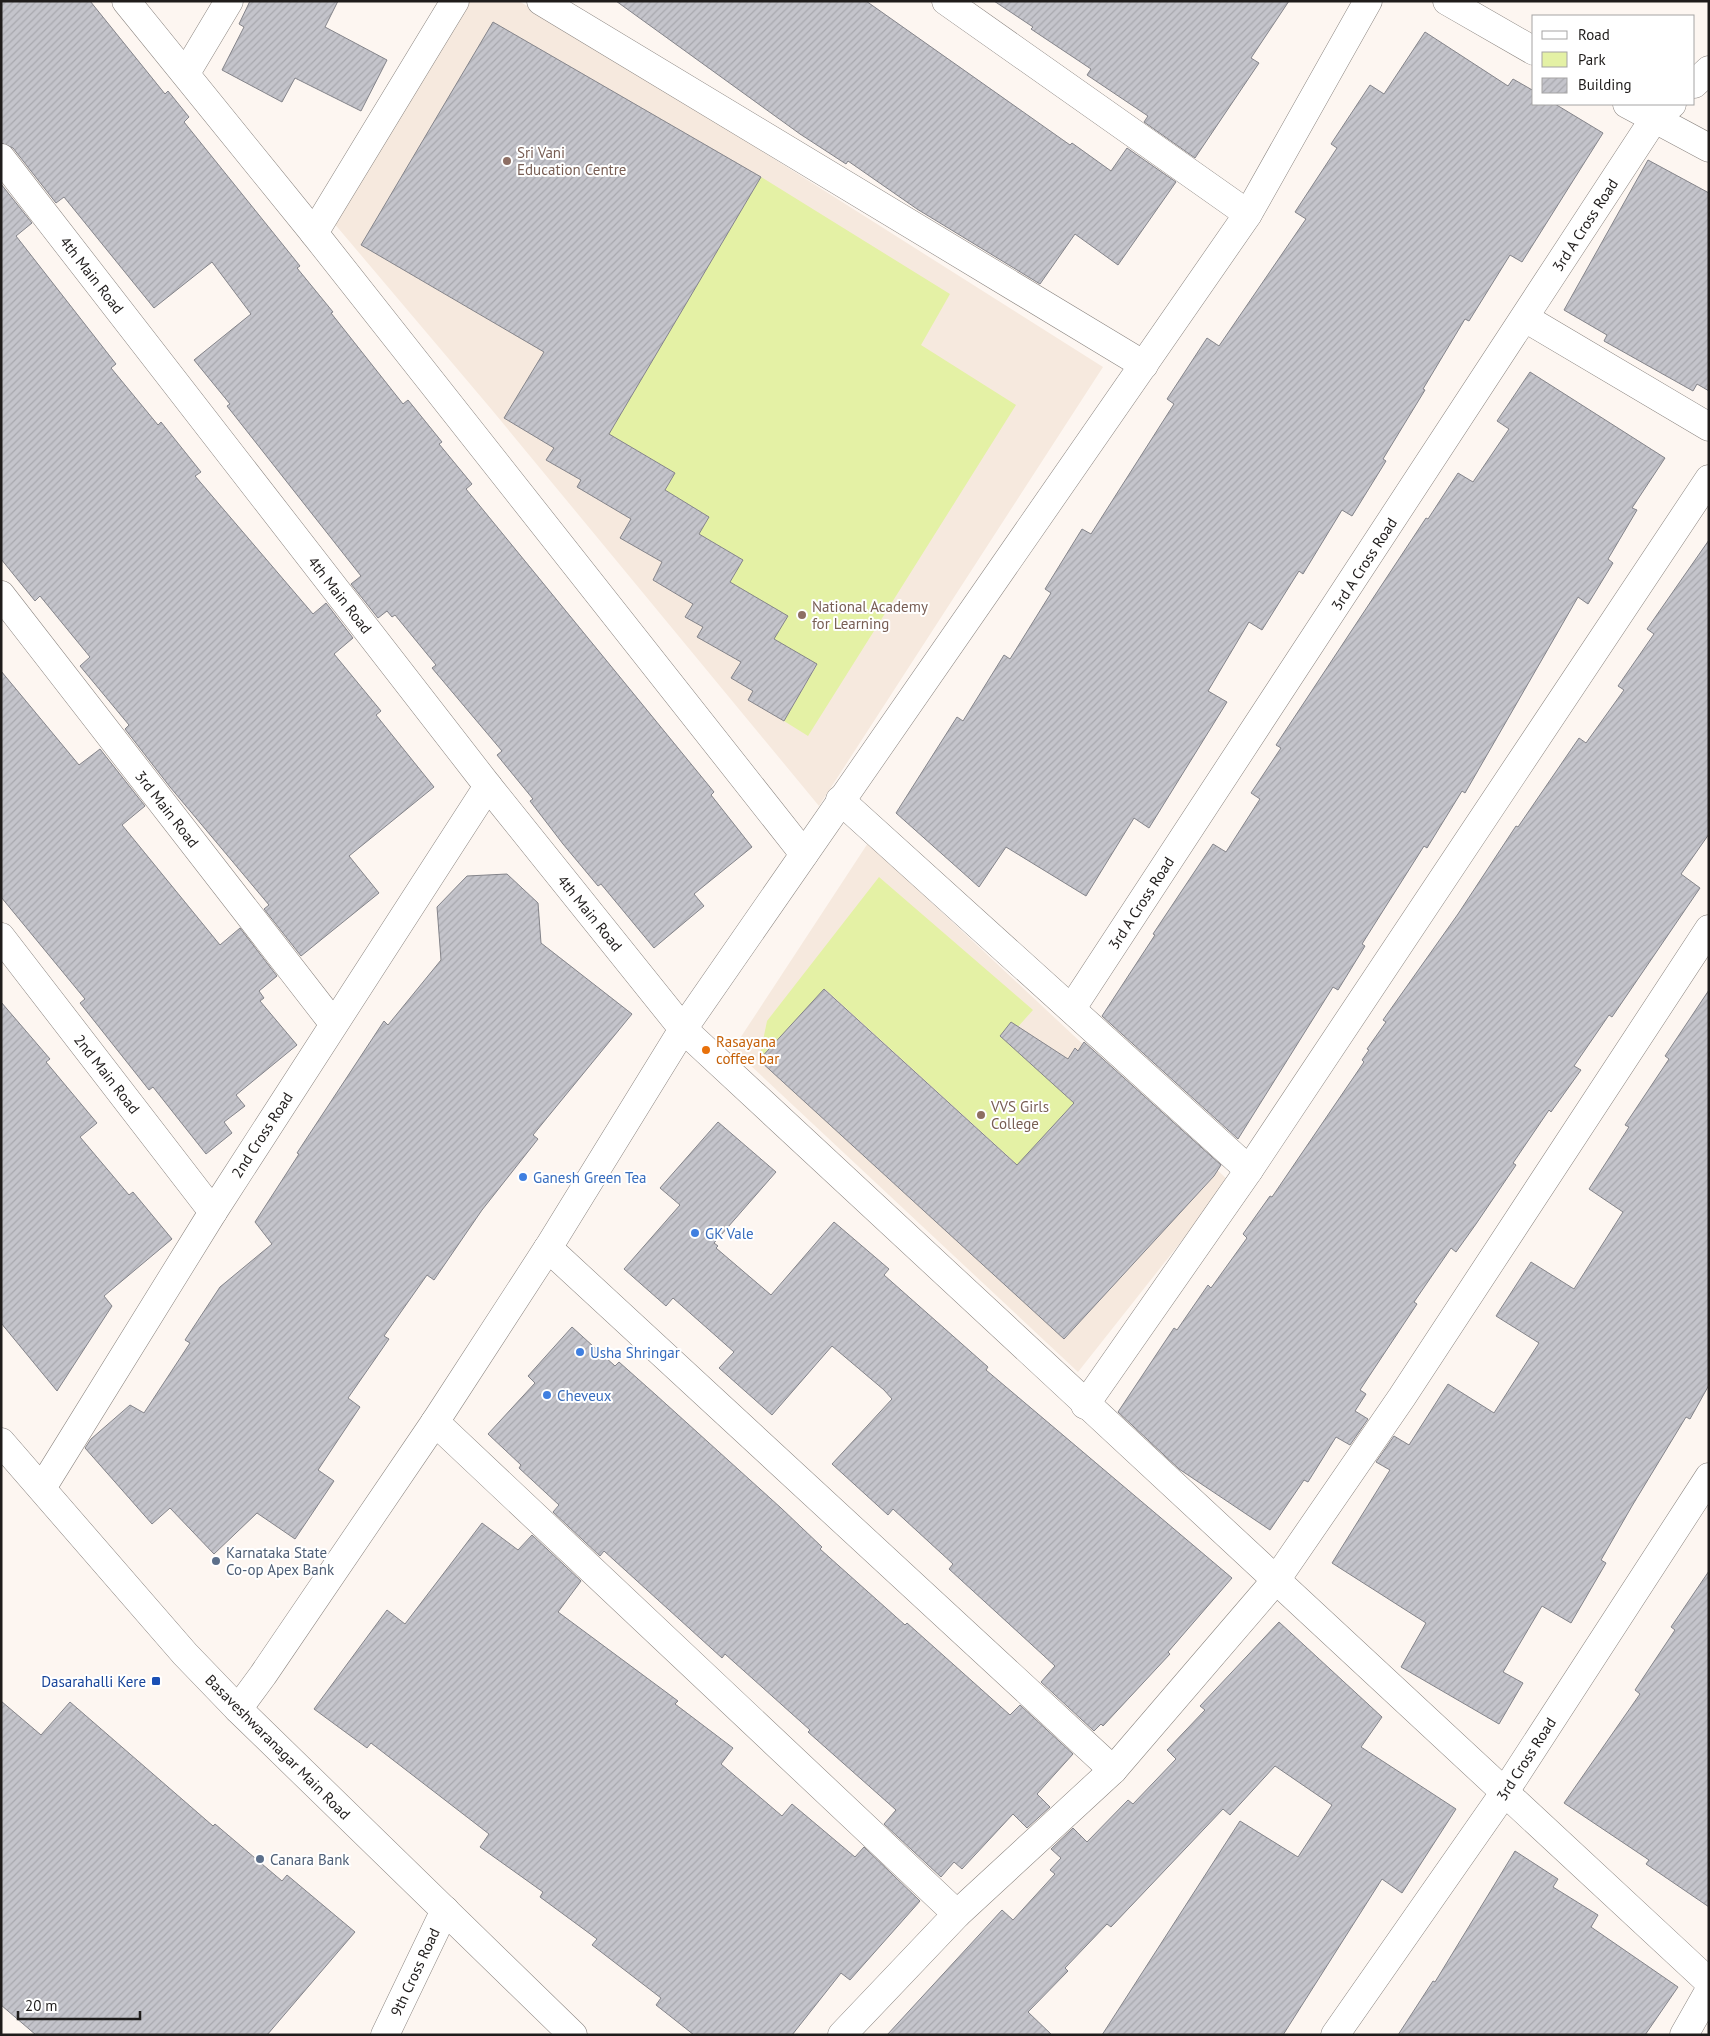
<svg xmlns="http://www.w3.org/2000/svg" width="1710" height="2036" font-family="'PT Sans',sans-serif">
	<style>
		.built { fill: #f6e9de }
		.green { fill: #e4f1a5 }
		.building { fill: url(#building-hatch); stroke: #84848a }
		.lines { fill: none; stroke-linecap: round; stroke-linejoin: round }
		.street-casing { stroke: #8b8580; stroke-width: 29 }
		.secondary-casing { stroke: #8b8580; stroke-width: 29 }
		.street { stroke: #fff; stroke-width: 28 }
		.secondary { stroke: #fff; stroke-width: 28 }
		.education-dot { fill: #8d6e63; stroke: #fff; stroke-width: 2 }
		.food-dot { fill: #e8710a; stroke: #fff; stroke-width: 2 }
		.shop-dot { fill: #3f7fe0; stroke: #fff; stroke-width: 2 }
		.service-dot { fill: #5c6f8a; stroke: #fff; stroke-width: 2 }
		.transit-dot { fill: #1a4fb4; stroke: #fff; stroke-width: 2 }
		.labels { text-anchor: middle; dominant-baseline: central; stroke-width: 4; stroke-linejoin: round; paint-order: stroke }
		.education-label { font-size: 15px; fill: #785e54; stroke: #fff; text-anchor: start }
		.street-label { font-size: 15px; fill: #1f1c1b; stroke: #fff }
		.food-label { font-size: 15px; fill: #c56008; stroke: #fff; text-anchor: start }
		.shop-label { font-size: 15px; fill: #366cbe; stroke: #fff; text-anchor: start }
		.service-label { font-size: 15px; fill: #4e5e75; stroke: #fff; text-anchor: start }
		.transit-label { font-size: 15px; fill: #164399; stroke: #fff; text-anchor: end }
	</style>
	<defs>
		<pattern id="building-hatch" width="6" height="6" patternUnits="userSpaceOnUse" patternTransform="scale(1.25)"><rect width="6" height="6" fill="#c4c4cb"/><path d="M-1 1l2-2M0 6l6-6M5 7l2-2" fill="none" stroke="#a8a8ae"/></pattern>
	</defs>
	<rect width="100%" height="100%" fill="#fdf6f1"/>
	<!-- built -->
	<g class="built">
		<path d="M470,1H519L681,100L1103,367L819,806L492,410L333,222Z"/>
		<path d="M868,843L1229,1181L1078,1372L733,1049Z"/>
	</g>
	<!-- green -->
	<g class="green">
		<path d="M761,177L950,294L921,345L1016,405L808,736L784,721L817,665L774,639L730,582L743,560L699,534L709,517L665,490L675,473L609,434Z"/>
		<path d="M879,877L1033,1010L1006,1040L1074,1103L1044,1189L825,989L759,1060L767,1021Z"/>
	</g>
	<!-- building -->
	<g class="building">
		<path d="M1,1H90L165,94L168,91L189,117L184,122L300,266L297,268L333,312L331,313L403,404L408,400L442,442L439,444L472,484L466,489L714,792L711,795L752,847L694,894L704,906L654,948L601,884L598,886L563,844L530,801L533,799L497,755L502,751L432,668L436,665L395,615L392,617L387,611L378,618L351,584L361,576L227,406L230,404L194,360L251,314L212,262L154,308L64,197L56,203L13,148L1,143Z"/>
		<path d="M250,1H338L325,27L387,60L361,111L295,78L282,102L222,70L244,27L239,24Z"/>
		<path d="M616,1H866L1070,145L1072,143L1111,171L1127,148L1176,182L1118,265L1075,234L1040,284L917,209L848,161L846,164L800,134Z"/>
		<path d="M994,1H1289L1251,58L1259,63L1195,158L1144,122L1148,116L1087,75L1091,69L1031,29L1033,27Z"/>
		<path d="M493,22L761,177L609,434L675,473L665,490L709,517L699,534L743,560L730,582L788,616L774,639L817,664L784,721L748,700L753,691L731,678L741,662L697,637L703,627L685,617L693,604L653,580L662,562L620,538L631,519L577,487L581,480L546,460L554,448L504,418L544,352L361,245Z"/>
		<path d="M1425,32L1508,86L1513,79L1534,91V104H1555L1603,133L1522,262L1510,255L1469,321L1465,319L1423,389L1425,390L1383,459L1386,461L1352,516L1342,510L1303,574L1299,571L1262,630L1249,622L1208,691L1227,702L1149,828L1134,818L1086,896L1006,847L979,887L896,813L957,717L963,721L1004,655L1010,659L1051,593L1045,589L1082,529L1091,534L1174,404L1167,399L1207,338L1219,346L1306,219L1295,212L1337,148L1331,144L1370,85L1384,94Z"/>
		<path d="M1648,160L1709,193V391L1697,384L1693,391L1604,341L1607,335L1564,310Z"/>
		<path d="M1,184L32,223L16,236L116,364L111,368L158,425L161,422L201,472L195,476L313,614L326,603L353,638L334,654L381,711L376,715L434,787L349,856L379,893L301,956L264,909L269,905L170,787L125,729L129,725L80,666L90,657L40,596L35,601L1,559Z"/>
		<path d="M1530,372L1665,458L1632,508L1637,510L1608,559L1613,563L1588,604L1578,597L1465,793L1462,791L1427,848L1424,846L1362,944L1365,946L1338,990L1333,987L1238,1139L1102,1016L1155,935L1153,934L1213,844L1226,852L1260,799L1251,793L1281,748L1276,745L1426,518L1428,519L1458,473L1473,482L1509,429L1497,421Z"/>
		<path d="M1709,540V834L1681,874L1700,888L1612,1017L1609,1015L1574,1066L1581,1070L1551,1112L1549,1110L1513,1163L1516,1165L1476,1224L1456,1252L1451,1248L1414,1302L1417,1304L1360,1390L1366,1394L1355,1411L1368,1419L1350,1445L1336,1437L1308,1482L1304,1480L1270,1530L1179,1469L1118,1412L1174,1328L1177,1330L1208,1285L1211,1288L1247,1238L1243,1234L1270,1196L1272,1197L1364,1062L1362,1060L1369,1050L1367,1049L1386,1022L1383,1020L1458,914L1516,826L1518,827L1579,738L1586,743L1624,690L1618,686L1654,634L1647,629Z"/>
		<path d="M1,671L79,765L100,749L145,806L122,825L220,945L240,928L277,976L259,991L264,998L260,1001L297,1045L236,1095L245,1106L224,1122L232,1133L206,1154L153,1087L149,1090L80,1003L85,999L1,897Z"/>
		<path d="M507,874L538,903L541,943L632,1014L533,1135L538,1139L482,1210L434,1280L427,1275L384,1336L389,1339L348,1398L360,1407L318,1470L334,1481L295,1539L257,1513L214,1554L170,1508L152,1524L85,1448L91,1439L130,1405L144,1413L190,1343L185,1340L220,1287L272,1244L255,1222L299,1154L297,1153L384,1021L388,1025L441,960L437,907L467,876Z"/>
		<path d="M824,989L1017,1165L1074,1103L1000,1036L1011,1022L1068,1059L1075,1048L1078,1051L1084,1042L1221,1165L1214,1176L1064,1339L759,1060Z"/>
		<path d="M1709,990V1385L1690,1419L1686,1417L1632,1506L1601,1560L1606,1563L1571,1623L1542,1606L1503,1672L1523,1683L1499,1724L1401,1667L1426,1623L1332,1563L1390,1470L1376,1462L1394,1436L1409,1445L1448,1384L1494,1413L1539,1343L1496,1316L1531,1262L1574,1289L1623,1212L1589,1189L1629,1127L1625,1125L1669,1059L1665,1056Z"/>
		<path d="M1,1002L50,1059L46,1062L97,1123L80,1137L129,1195L133,1192L172,1239L104,1296L112,1306L57,1391L1,1323Z"/>
		<path d="M718,1122L776,1172L714,1243L718,1246L716,1248L771,1295L834,1222L889,1269L884,1275L988,1367L986,1370L1232,1578L1168,1652L1170,1654L1103,1726L1101,1724L1094,1731L1041,1682L1055,1666L949,1569L953,1564L893,1509L888,1515L832,1464L892,1399L884,1390L832,1346L772,1415L719,1368L734,1352L673,1298L666,1306L624,1269L680,1205L660,1188Z"/>
		<path d="M572,1327L615,1366L619,1362L656,1395L781,1508L822,1547L820,1549L905,1625L907,1623L1010,1715L1020,1705L1073,1754L1037,1794L1050,1807L1027,1828L1013,1814L962,1869L954,1862L941,1877L884,1824L896,1810L808,1732L810,1730L725,1654L722,1658L604,1551L600,1556L553,1512L559,1505L519,1468L521,1465L488,1434L535,1383L528,1376Z"/>
		<path d="M482,1523L518,1550L532,1535L581,1581L558,1612L678,1701L675,1704L733,1748L721,1764L782,1816L792,1804L855,1857L864,1847L920,1901L850,1980L841,1973L792,2035H694L656,2005L661,1998L592,1945L597,1939L540,1897L543,1892L480,1847L489,1834L371,1743L367,1748L314,1709L387,1610L405,1624Z"/>
		<path d="M1709,1571V1907L1646,1864L1649,1860L1564,1803L1640,1694L1635,1690L1675,1630L1671,1627Z"/>
		<path d="M1279,1622L1382,1717L1361,1747L1456,1809L1402,1893L1382,1879L1283,2035H1102L1240,1821L1298,1857L1332,1805L1275,1766L1230,1815L1223,1809L1111,1927L1107,1924L1065,1968L1068,1971L1028,2012L1052,2035H887L1002,1910L1013,1920L1055,1874L1050,1870L1061,1858L1051,1849L1073,1828L1087,1842L1128,1800L1133,1804L1176,1759L1167,1750L1205,1710L1200,1706Z"/>
		<path d="M1,1701L41,1735L70,1702L213,1826L215,1824L282,1881L287,1875L355,1932L267,2035H36L1,2005Z"/>
		<path d="M1515,1851L1558,1879L1553,1887L1598,1915L1591,1927L1678,1987L1645,2035H1398L1433,1981L1435,1982Z"/>
	</g>
	<g class="lines">
		<defs>
			<g id="street">
				<path d="M126,1L314,233L804,854"/>
				<path d="M541,1L1144,365"/>
				<path d="M946,1L1248,214"/>
				<path d="M1447,1L1534,51"/>
				<path d="M186,73L229,1"/>
				<path d="M1694,84L1709,70"/>
				<path d="M1627,104L1709,148"/>
				<path d="M1,158L488,786L683,1029L1709,1982"/>
				<path d="M314,233L455,1"/>
				<path d="M1525,318L1709,427"/>
				<path d="M1,595L333,1023"/>
				<path d="M840,800L1249,1170"/>
				<path d="M1,937L213,1212"/>
				<path d="M1072,1008L1654,119L1672,104"/>
				<path d="M548,1248L1113,1770"/>
				<path d="M1085,1405L1249,1170L1709,479"/>
				<path d="M435,1422L957,1914"/>
				<path d="M42,1488L213,1212L488,786"/>
				<path d="M842,2035L957,1914L1113,1770L1276,1580L1402,1397L1709,929"/>
				<path d="M1335,2035L1504,1793L1709,1477"/>
				<path d="M1684,2035L1709,1991"/>
			</g>
			<g id="secondary">
				<path d="M1,1442L185,1654L238,1709L573,2035"/>
				<path d="M238,1709L263,1675L435,1422L548,1248L683,1029L1248,214L1368,1"/>
				<path d="M385,2035L445,1910"/>
			</g>
		</defs>
		<!-- street casing -->
		<use href="#street" class="street-casing"/>
		<!-- secondary casing -->
		<use href="#secondary" class="secondary-casing"/>
		<!-- street -->
		<use href="#street" class="street"/>
		<!-- secondary -->
		<use href="#secondary" class="secondary"/>
	</g>
	<!-- markers -->
	<g class="education-dot">
		<circle cx="507" cy="161" r="5"/>
		<circle cx="802" cy="615" r="5"/>
		<circle cx="981" cy="1115" r="5"/>
	</g>
	<circle class="food-dot" cx="706" cy="1050" r="5"/>
	<g class="shop-dot">
		<circle cx="523" cy="1177" r="5"/>
		<circle cx="695" cy="1233" r="5"/>
		<circle cx="580" cy="1352" r="5"/>
		<circle cx="547" cy="1395" r="5"/>
	</g>
	<g class="service-dot">
		<circle cx="216" cy="1561" r="5"/>
		<circle cx="260" cy="1859" r="5"/>
	</g>
	<rect class="transit-dot" x="151" y="1676" width="10" height="10" rx="2.5"/>
	<g class="labels">
		<!-- education labels -->
		<g class="education-label">
			<text x="517" y="152">Sri Vani<tspan x="517" dy="17">Education Centre</tspan></text>
			<text x="812" y="606">National Academy<tspan x="812" dy="17">for Learning</tspan></text>
			<text x="991" y="1106">VVS Girls<tspan x="991" dy="17">College</tspan></text>
		</g>
		<!-- street labels -->
		<g class="street-label">
			<text transform="translate(1585 225) rotate(-57)">3rd A Cross Road</text>
			<text transform="translate(92 275) rotate(52)">4th Main Road</text>
			<text transform="translate(1364 564) rotate(-57)">3rd A Cross Road</text>
			<text transform="translate(340 595) rotate(52)">4th Main Road</text>
			<text transform="translate(167 809) rotate(52)">3rd Main Road</text>
			<text transform="translate(1141 903) rotate(-57)">3rd A Cross Road</text>
			<text transform="translate(590 913) rotate(51)">4th Main Road</text>
			<text transform="translate(107 1074) rotate(52)">2nd Main Road</text>
			<text transform="translate(262 1135) rotate(-57)">2nd Cross Road</text>
			<text transform="translate(278 1747) rotate(45)">Basaveshwaranagar Main Road</text>
			<text transform="translate(1526 1759) rotate(-57)">3rd Cross Road</text>
			<text transform="translate(415 1972) rotate(-65)">9th Cross Road</text>
		</g>
		<!-- food labels -->
		<g class="food-label">
			<text x="716" y="1041">Rasayana<tspan x="716" dy="17">coffee bar</tspan></text>
		</g>
		<!-- shop labels -->
		<g class="shop-label">
			<text x="533" y="1177">Ganesh Green Tea</text>
			<text x="705" y="1233">GK Vale</text>
			<text x="590" y="1352">Usha Shringar</text>
			<text x="557" y="1395">Cheveux</text>
		</g>
		<!-- service labels -->
		<g class="service-label">
			<text x="226" y="1552">Karnataka State<tspan x="226" dy="17">Co-op Apex Bank</tspan></text>
			<text x="270" y="1859">Canara Bank</text>
		</g>
		<!-- transit labels -->
		<g class="transit-label">
			<text x="146" y="1681">Dasarahalli Kere</text>
		</g>
	</g>
	<!-- border -->
	<rect width="1710" height="2036" fill="none" stroke="#1f1c1b" stroke-width="5"/>
	<!-- legend -->
	<rect x="1532" y="15" width="162" height="90" fill="#ffffff" stroke="#a5a4a4"/>
	<rect x="1542" y="31" width="25" height="8" fill="#ffffff" stroke="#a5a4a4"/>
	<text x="1578" y="40" font-size="15" fill="#1f1c1b">Road</text>
	<rect x="1542" y="52" width="25" height="15" fill="#e4f1a5" stroke="#a5a4a4"/>
	<text x="1578" y="65" font-size="15" fill="#1f1c1b">Park</text>
	<rect x="1542" y="78" width="25" height="15" fill="url(#building-hatch)" stroke="#a5a4a4"/>
	<text x="1578" y="90" font-size="15" fill="#1f1c1b">Building</text>
	<!-- scale -->
	<path d="M18 2011v8h122v-8" fill="none" stroke="#1f1c1b" stroke-width="2.5"/>
	<text x="25" y="2011" font-size="15" fill="#1f1c1b" stroke="#ffffff" stroke-width="4" paint-order="stroke">20 m</text>
</svg>
